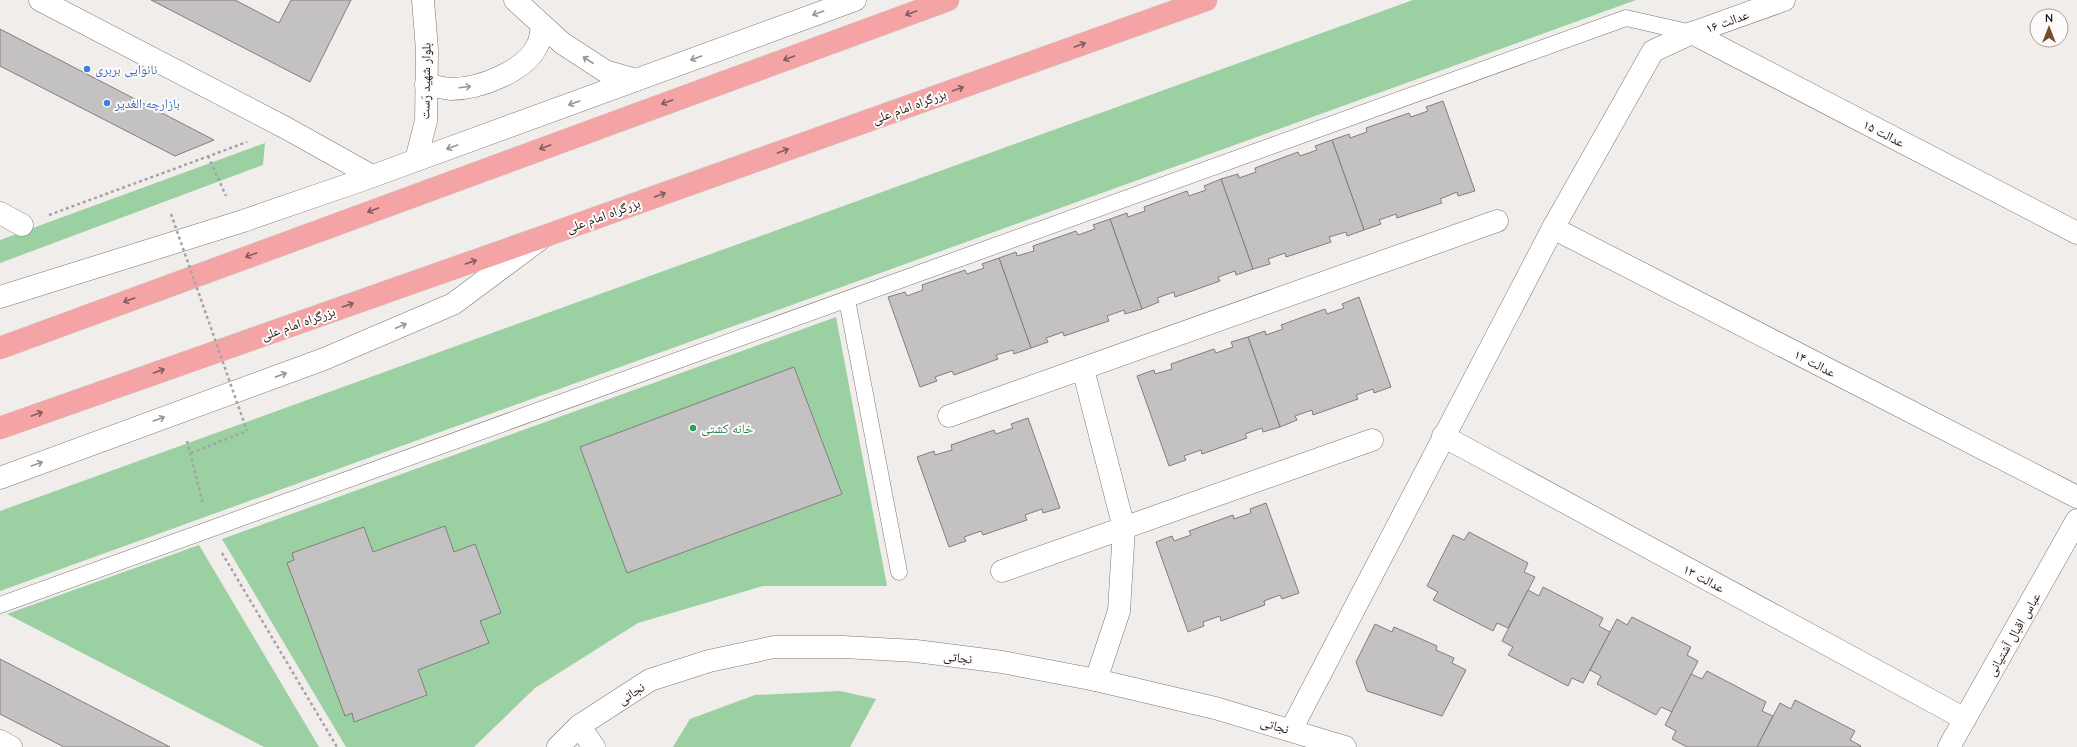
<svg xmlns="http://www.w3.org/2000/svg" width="2077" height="747" font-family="Quicksand,'Noto Naskh Arabic',sans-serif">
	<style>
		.green { fill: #9ad0a2 }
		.building { fill: #c4c1c2; stroke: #827e7f }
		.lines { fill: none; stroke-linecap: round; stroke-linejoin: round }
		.service-casing { stroke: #7b7876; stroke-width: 17 }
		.minor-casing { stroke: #7b7876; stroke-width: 23 }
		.tertiary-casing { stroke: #7b7876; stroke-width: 23 }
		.secondary-casing { stroke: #7b7876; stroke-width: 23 }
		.trunk-casing { stroke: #cccccb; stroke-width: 23 }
		.path { stroke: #a6a3a2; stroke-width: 2.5; stroke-dasharray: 3 3; stroke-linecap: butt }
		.service { stroke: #fff; stroke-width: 16 }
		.minor { stroke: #fff; stroke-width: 22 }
		.tertiary { stroke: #fff; stroke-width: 22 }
		.secondary { stroke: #fff; stroke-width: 22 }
		.trunk { stroke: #f4a4a4; stroke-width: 22 }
		.path-bridge { stroke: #a6a3a2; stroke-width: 2.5; stroke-dasharray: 3 3; stroke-linecap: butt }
		.oneway { stroke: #969695 }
		.oneway2 { stroke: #855c5c }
		.shop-dot { fill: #3f7fe0; stroke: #fefaf9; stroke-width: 1.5 }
		.leisure-dot { fill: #2e9e5b; stroke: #fefaf9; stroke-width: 1.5 }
		.labels { text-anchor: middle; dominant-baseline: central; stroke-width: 4; stroke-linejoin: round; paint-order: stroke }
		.street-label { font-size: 13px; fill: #161514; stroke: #fefaf9 }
		.shop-label { font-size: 13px; fill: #366cbe; stroke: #fefaf9; text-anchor: start }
		.leisure-label { font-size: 13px; fill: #27864d; stroke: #fefaf9; text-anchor: start }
	</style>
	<rect width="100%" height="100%" fill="#f1edeb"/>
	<!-- green -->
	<g class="green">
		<path d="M1413,0H1636L0,591V511Z"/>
		<path d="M265,143L263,165L0,263V240Z"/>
		<path d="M836,317L887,586H763L638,623L535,688L474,747H346L222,539Z"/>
		<path d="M199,545L319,747H264L7,614Z"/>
		<path d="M840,691L876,699L850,747H673L690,719L755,695Z"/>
	</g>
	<!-- building -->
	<g class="building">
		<path d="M151,0H235L279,23L291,0H351L310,82Z"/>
		<path d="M0,29L214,140L175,156L0,66Z"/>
		<path d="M1443,101L1475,191L1458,196L1457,192L1440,199L1442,203L1397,218L1396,214L1379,220L1381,224L1364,230L1332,140L1349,134L1350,138L1367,132L1366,128L1409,113L1411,117L1428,111L1426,107Z"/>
		<path d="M1332,140L1364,230L1347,236L1346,232L1329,237L1331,242L1286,257L1285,253L1268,259L1270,264L1253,269L1221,179L1238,174L1239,178L1256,172L1255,168L1298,152L1300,156L1317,150L1315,146Z"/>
		<path d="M1221,179L1253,269L1236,275L1235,271L1218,277L1220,281L1175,297L1174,292L1157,298L1159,302L1142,309L1110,219L1127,213L1128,217L1145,211L1144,207L1187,191L1189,196L1206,190L1204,186Z"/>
		<path d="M1110,219L1142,309L1125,314L1124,310L1107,316L1109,321L1064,336L1063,332L1046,338L1048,342L1031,348L999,258L1016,252L1017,256L1034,251L1033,246L1076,231L1078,235L1095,229L1093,225Z"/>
		<path d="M999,258L1031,348L1014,354L1013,350L996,355L998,359L954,375L952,371L935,377L937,381L920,387L888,297L905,292L907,296L923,290L922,285L965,270L967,274L984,268L982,264Z"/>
		<path d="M1359,297L1391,387L1374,393L1373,389L1356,395L1358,399L1313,415L1312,410L1295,416L1297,420L1280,427L1248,337L1265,331L1266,335L1283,329L1281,325L1325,309L1327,314L1344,308L1342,304Z"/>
		<path d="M1248,337L1280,427L1263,432L1262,428L1245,434L1247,438L1202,454L1201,450L1184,456L1186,460L1169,466L1137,376L1154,370L1155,374L1172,369L1171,364L1214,349L1216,353L1233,347L1231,342Z"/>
		<path d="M794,367L842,494L627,573L580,447Z"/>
		<path d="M1028,418L1060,508L1043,513L1042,509L1025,515L1027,520L983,535L981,531L964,537L966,541L949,547L917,457L934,451L935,455L952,450L951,445L994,430L996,434L1013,428L1011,424Z"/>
		<path d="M1266,503L1299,593L1282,599L1280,595L1264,601L1265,605L1221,621L1220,616L1203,622L1204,626L1188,632L1156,542L1172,536L1174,541L1191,535L1189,531L1233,515L1234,519L1251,513L1250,509Z"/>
		<path d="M445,526L454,552L475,544L501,613L480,621L489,643L418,670L427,695L354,722L352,713L345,716L287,563L294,560L292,553L364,527L373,552Z"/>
		<path d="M1469,532L1528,563L1524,572L1535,577L1508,628L1497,623L1493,631L1433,600L1438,592L1427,586L1453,535L1464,540Z"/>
		<path d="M1543,587L1603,618L1599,626L1610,632L1583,683L1572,678L1568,686L1508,655L1513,647L1502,641L1528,590L1539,596Z"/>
		<path d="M1632,617L1691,647L1687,655L1698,661L1672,712L1661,707L1656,715L1597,684L1601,676L1590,670L1617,619L1627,625Z"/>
		<path d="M1375,624L1392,632L1394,627L1437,646L1436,650L1454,658L1452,663L1466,670L1442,716L1367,691L1356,662Z"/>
		<path d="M0,659L170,747H64L0,714Z"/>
		<path d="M1707,671L1766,702L1762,711L1773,716L1757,747H1687L1672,739L1676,731L1665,725L1691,674L1702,679Z"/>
		<path d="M1795,700L1855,731L1850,740L1861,746L1860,747H1757L1780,703L1791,709Z"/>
	</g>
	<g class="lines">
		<defs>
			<g id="service">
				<path d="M847,300L899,572"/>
				<path d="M0,605L1626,18L1692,33"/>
			</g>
			<g id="minor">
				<path d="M1692,33L2077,233"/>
				<path d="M0,213L22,225"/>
				<path d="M1553,228L2077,497"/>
				<path d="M1083,369L1124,528L1119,611L1096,680"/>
				<path d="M949,416L1497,221"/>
				<path d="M1443,436L1965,719"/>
				<path d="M1002,571L1372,440"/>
				<path d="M1291,730L1553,228L1653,51L1692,33L1784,0"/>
				<path d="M0,741L11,747"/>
			</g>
			<g id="tertiary">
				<path d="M40,0L286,128L372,176"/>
				<path d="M579,726L594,747"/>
				<path d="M558,747L579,726L650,680L709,661L774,647H843L916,651L1002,662L1096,680L1215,708L1345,747"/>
				<path d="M1949,747L2077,520"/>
			</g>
			<g id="secondary">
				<path d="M515,0L562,43L605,71L636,80"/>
				<path d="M426,85C434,86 443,88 451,89C479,89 527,71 538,44C541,38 541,31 542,25"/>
				<path d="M416,160L426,121L427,50L423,0"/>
				<path d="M0,297L243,221L362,180L855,0"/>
				<path d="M0,478L324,359L453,304L539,240"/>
			</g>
			<g id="trunk">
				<path d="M0,348L948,0"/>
				<path d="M0,428L545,236L1206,0"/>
			</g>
		</defs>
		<!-- service casing -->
		<use href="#service" class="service-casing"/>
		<!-- minor casing -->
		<use href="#minor" class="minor-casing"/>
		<!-- tertiary casing -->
		<use href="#tertiary" class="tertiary-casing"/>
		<!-- secondary casing -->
		<use href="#secondary" class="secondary-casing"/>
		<!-- trunk casing -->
		<use href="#trunk" class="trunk-casing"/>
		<!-- path -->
		<g class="path">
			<path d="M208,156L226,196"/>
			<path d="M49,215L247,142"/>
			<path d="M187,441L203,504"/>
			<path d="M191,453L247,431"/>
			<path d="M222,553L337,747"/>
		</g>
		<!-- service -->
		<use href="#service" class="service"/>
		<!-- minor -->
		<use href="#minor" class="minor"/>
		<!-- tertiary -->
		<use href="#tertiary" class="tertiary"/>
		<!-- secondary -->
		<use href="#secondary" class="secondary"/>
		<!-- trunk -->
		<use href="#trunk" class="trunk"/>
		<!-- path-bridge -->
		<path class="path-bridge" d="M171,214L247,431"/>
	</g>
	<!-- one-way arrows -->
	<defs><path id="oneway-shaft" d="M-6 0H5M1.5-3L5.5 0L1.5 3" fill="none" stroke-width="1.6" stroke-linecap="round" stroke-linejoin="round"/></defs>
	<g class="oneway">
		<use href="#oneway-shaft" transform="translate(818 13) rotate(160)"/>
		<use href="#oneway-shaft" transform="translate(696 58) rotate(160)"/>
		<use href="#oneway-shaft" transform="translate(588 60) rotate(-147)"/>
		<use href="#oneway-shaft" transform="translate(465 87) rotate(-7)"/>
		<use href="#oneway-shaft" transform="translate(574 103) rotate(160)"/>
		<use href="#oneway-shaft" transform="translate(452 147) rotate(160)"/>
		<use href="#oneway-shaft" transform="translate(401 326) rotate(-23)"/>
		<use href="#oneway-shaft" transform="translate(281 375) rotate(-20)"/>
		<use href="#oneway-shaft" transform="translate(159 419) rotate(-20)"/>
		<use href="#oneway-shaft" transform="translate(37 464) rotate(-20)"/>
	</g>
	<g class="oneway2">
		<use href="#oneway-shaft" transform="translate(911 13) rotate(160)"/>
		<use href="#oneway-shaft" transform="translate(1080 45) rotate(-20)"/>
		<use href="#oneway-shaft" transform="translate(789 58) rotate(160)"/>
		<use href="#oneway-shaft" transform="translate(958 89) rotate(-20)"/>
		<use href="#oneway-shaft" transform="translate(667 102) rotate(160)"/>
		<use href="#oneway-shaft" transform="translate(545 147) rotate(160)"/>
		<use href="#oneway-shaft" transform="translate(783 151) rotate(-20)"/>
		<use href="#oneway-shaft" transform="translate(660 195) rotate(-20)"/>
		<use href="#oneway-shaft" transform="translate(373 210) rotate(160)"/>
		<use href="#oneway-shaft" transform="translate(251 255) rotate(160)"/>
		<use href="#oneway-shaft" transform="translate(471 262) rotate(-19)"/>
		<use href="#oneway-shaft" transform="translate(129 300) rotate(160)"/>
		<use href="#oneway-shaft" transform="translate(348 305) rotate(-19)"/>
		<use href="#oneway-shaft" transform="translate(159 371) rotate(-19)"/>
		<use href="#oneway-shaft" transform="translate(37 414) rotate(-20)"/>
	</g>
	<!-- markers -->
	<g class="shop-dot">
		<circle cx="87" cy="69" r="4"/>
		<circle cx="107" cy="103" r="4"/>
	</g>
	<circle class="leisure-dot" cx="693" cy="428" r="4"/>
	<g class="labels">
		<!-- street labels -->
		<g class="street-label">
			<text transform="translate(1727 21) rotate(-20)">عدالت ۱۶</text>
			<text transform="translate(425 81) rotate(-89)">بلوار شهید رَست</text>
			<text transform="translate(909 106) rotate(-20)">بزرگراه امام علی</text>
			<text transform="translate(1884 133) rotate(27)">عدالت ۱۵</text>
			<text transform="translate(603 215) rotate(-20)">بزرگراه امام علی</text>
			<text transform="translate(298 323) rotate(-19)">بزرگراه امام علی</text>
			<text transform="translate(1815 363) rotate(27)">عدالت ۱۴</text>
			<text transform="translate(1704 578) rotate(28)">عدالت ۱۳</text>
			<text transform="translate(2013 634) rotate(-60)">عباس اقبال آشتیانی</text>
			<text transform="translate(958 657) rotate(7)">نجاتی</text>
			<text transform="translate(631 693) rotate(-33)">نجاتی</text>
			<text transform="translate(1275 725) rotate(16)">نجاتی</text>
		</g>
		<!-- shop labels -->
		<g class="shop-label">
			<text x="95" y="69">نانوایی بربری</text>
			<text x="115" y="103">بازارچه الغدیر</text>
		</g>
		<!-- leisure labels -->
		<g class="leisure-label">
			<text x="701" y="428">خانه کشتی</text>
		</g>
	</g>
	<!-- north arrow -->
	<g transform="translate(2049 28)"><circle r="19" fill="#fefaf9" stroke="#a19e9d"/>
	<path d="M0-3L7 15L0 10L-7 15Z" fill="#754f2b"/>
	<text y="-6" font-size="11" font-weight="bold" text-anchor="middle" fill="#161514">N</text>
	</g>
</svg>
